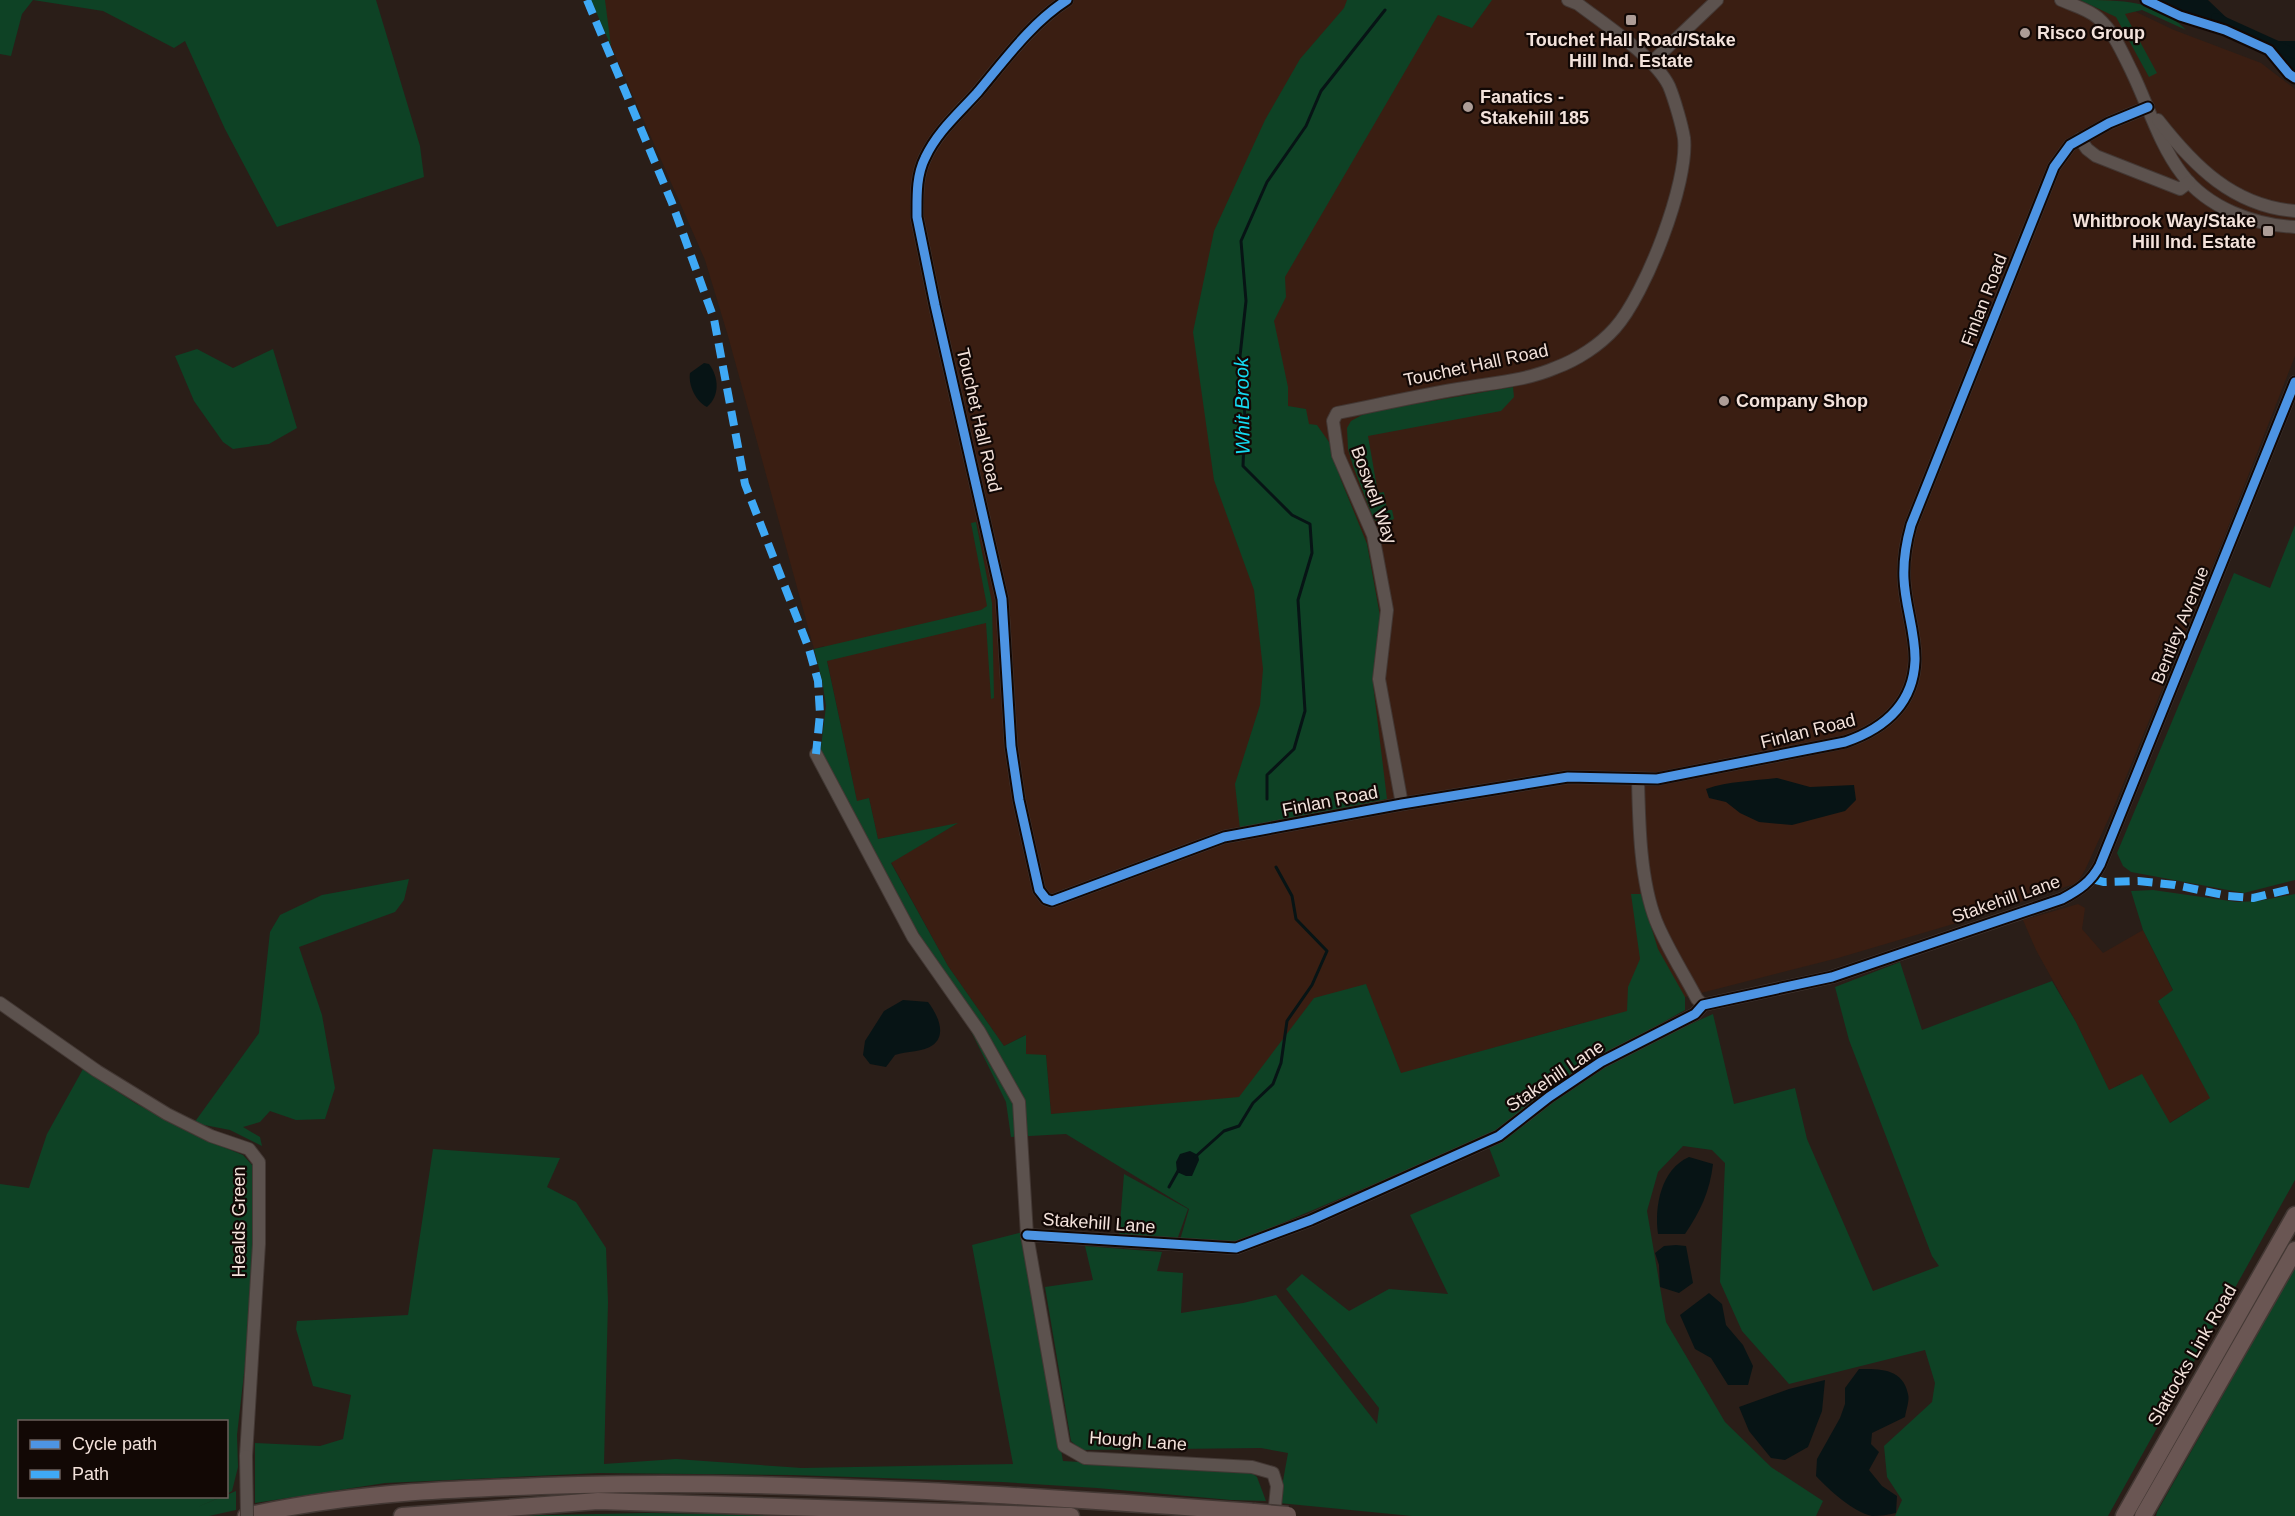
<svg xmlns="http://www.w3.org/2000/svg" width="2295" height="1516" font-family="Helvetica,sans-serif">
	<style>
		.built { fill: #3a1e12 }
		.green { fill: #0e4225 }
		.water { fill: #071415 }
		.lines { fill: none; stroke-linecap: round; stroke-linejoin: round }
		.stream { stroke: #071415; stroke-width: 3 }
		.canal { stroke: #071415; stroke-width: 10 }
		.minor-casing { stroke: #433834; stroke-width: 14 }
		.highway-casing { stroke: #433834; stroke-width: 19 }
		.minor { stroke: #5c524e; stroke-width: 12 }
		.highway { stroke: #6a5653; stroke-width: 16 }
		.minor-bridge-casing { stroke: #433834; stroke-width: 14; stroke-linecap: butt }
		.highway-bridge-casing { stroke: #433834; stroke-width: 19; stroke-linecap: butt }
		.minor-bridge { stroke: #5c524e; stroke-width: 12 }
		.highway-bridge { stroke: #6a5653; stroke-width: 16 }
		.quiet { stroke: #3fa9f5; stroke-width: 8; stroke-dasharray: 15 8; stroke-linecap: butt }
		.cycleway-casing { stroke: #120805; stroke-width: 13 }
		.cycleway { stroke: #4d94e3; stroke-width: 9 }
		.poi-dot { fill: #ad9d97; stroke: #120805; stroke-width: 2 }
		.labels { text-anchor: middle; dominant-baseline: central; stroke-width: 4.5; stroke-linejoin: round; paint-order: stroke }
		.poi-label { font-size: 18px; font-weight: bold; fill: #f3e2db; stroke: #120805; text-anchor: start }
		.street-label { font-size: 18px; fill: #f3e2db; stroke: #120805 }
		.water-label { font-size: 20px; font-style: italic; fill: #14dbf1; stroke: #120805 }
	</style>
	<rect width="100%" height="100%" fill="#2a1e18"/>
	<!-- built -->
	<g class="built">
		<path d="M600,0H2111L2174,30L2261,63L2295,89V356L2225,535L2113,809L2085,870L2077,883L1960,922L1838,958L1572,1026L1401,1074L1366,985L1238,1103L1051,1114L1046,1055H1026L1025,1035L1004,1046L948,966L891,862L956,824L878,839L869,798L857,802L824,646L814,649L728,336L705,260L611,46Z"/>
		<path d="M2078,904L2085,908L2082,929L2103,953L2143,930L2173,991L2158,1001L2211,1098L2169,1123L2120,1084L2109,1091L2076,1022L2036,950L2023,920Z"/>
	</g>
	<!-- green -->
	<g class="green">
		<path d="M0,0H376L420,146L424,177L277,227L225,129L185,41L174,48L103,11L33,0L22,14L11,56L0,54Z"/>
		<path d="M591,0H605L611,46Z"/>
		<path d="M1347,0H1492L1472,28L1438,15L1285,277L1286,297L1274,321L1288,387V406L1306,409L1309,424L1317,425L1329,442L1341,480L1367,544L1380,616L1373,684L1387,799L1240,829L1235,784L1260,705L1263,669L1254,590L1214,480L1193,332L1214,231L1265,120L1300,59L1344,8Z"/>
		<path d="M2080,0C2121,0 2158,0 2186,30L2142,10L2125,14L2157,73L2149,77L2116,17Z"/>
		<path d="M197,349L233,368L273,349L297,428L269,444L233,449L223,442L194,401L175,356Z"/>
		<path d="M1513,387L1514,397L1501,411L1368,436L1378,493L1384,492L1387,510H1392L1394,519L1383,523L1374,520L1353,466L1348,449L1347,428L1351,421L1362,415L1386,409Z"/>
		<path d="M976,522L992,603L994,698L991,699L986,623L827,661L857,801L869,798L878,839L958,823L891,863L948,966L1004,1046L1026,1035V1054L1046,1055L1051,1114L1239,1097L1314,998L1366,984L1401,1073L1627,1011L1628,987L1640,959L1631,894H1641L1658,949L1685,997V1010L1565,1077L1497,1132L1233,1244L1180,1240L1189,1209L1066,1134L1011,1137L1006,1102L966,1021L903,931L818,772L826,706L822,680L814,649L981,610L987,606L971,523Z"/>
		<path d="M2295,525V880L2244,893L2131,872L2123,866L2117,853L2234,573L2270,588Z"/>
		<path d="M409,879L404,900L395,912L299,947L322,1015L335,1088L325,1119L296,1120L270,1111L260,1122L243,1127L260,1137L262,1146L230,1130L194,1123L259,1033L270,932L280,915L322,895Z"/>
		<path d="M2153,890L2237,902L2259,901L2295,894V1180L2108,1516H1895L1902,1500L1887,1477L1884,1446L1932,1402L1935,1383L1925,1350L1789,1384L1742,1331L1720,1282L1725,1163L1712,1150L1683,1146L1658,1172L1647,1211L1666,1322L1725,1422L1771,1467L1823,1501L1816,1516H1412L1279,1503L1288,1453L1261,1448L1081,1450L1071,1441L1045,1287L1093,1280L1085,1246L1162,1252L1157,1271L1183,1273L1181,1313L1243,1303L1276,1295L1377,1424L1379,1408L1286,1289L1302,1274L1349,1311L1389,1289L1448,1294L1410,1215L1500,1176L1488,1145L1594,1072L1642,1046L1713,1014L1734,1104L1795,1088L1807,1139L1873,1291L1939,1266L1932,1256L1849,1040L1835,987L1900,962L1922,1030L2052,981L2076,1022L2109,1090L2142,1074L2170,1123L2210,1098L2158,1001L2173,990L2143,930L2131,891Z"/>
		<path d="M83,1069L135,1103L194,1135L243,1155L252,1165L254,1184L250,1321L237,1435L238,1467L232,1491L227,1494L226,1422H20V1496L221,1497L195,1508L236,1491V1510L209,1516H0V1184L29,1188L47,1134Z"/>
		<path d="M433,1149L560,1158L547,1187L576,1202L606,1248L608,1302L604,1464L676,1459L802,1468L1013,1464L972,1245L1023,1232L1029,1278L1063,1461L1251,1472L1257,1477L1266,1501L1231,1500L1097,1488L1002,1482L792,1475L599,1473L385,1483L255,1503V1443L320,1446L343,1439L351,1395L313,1386L296,1329L297,1321L408,1315Z"/>
		<path d="M1124,1174L1188,1209L1177,1240L1119,1236Z"/>
		<path d="M2295,1267V1516H2156L2157,1512Z"/>
		<path d="M648,1513L845,1516H491Z"/>
	</g>
	<!-- water -->
	<g class="water">
		<path d="M2150,0H2208L2230,21L2227,27L2213,25L2189,17Z"/>
		<path d="M2274,41H2295V74C2285,66 2282,53 2272,47Z"/>
		<path d="M704,363L709,364C719,377 720,396 707,407C696,402 688,385 690,373Z"/>
		<path d="M1777,778L1810,787L1854,785L1856,800L1845,811L1792,825L1759,822L1740,813L1726,802L1709,798L1706,789C1729,781 1753,781 1777,778Z"/>
		<path d="M903,1000L928,1002C936,1012 948,1034 933,1045C924,1052 906,1051 895,1055L886,1067L870,1064L863,1055L865,1041L884,1011Z"/>
		<path d="M1190,1151L1198,1155L1199,1160L1192,1176H1186L1177,1172L1176,1162L1180,1154Z"/>
		<path d="M1689,1157L1713,1164C1710,1191 1700,1212 1685,1234H1658C1654,1207 1661,1169 1689,1157Z"/>
		<path d="M1676,1245L1686,1246L1693,1283L1679,1293L1660,1287L1659,1265L1655,1253L1664,1246Z"/>
		<path d="M1709,1293L1722,1304L1726,1325L1743,1345L1753,1366L1748,1385H1728L1711,1358L1695,1349L1680,1315Z"/>
		<path d="M1859,1369C1879,1369 1903,1368 1908,1394C1910,1400 1906,1410 1905,1417L1872,1433L1871,1444L1879,1452L1869,1470L1882,1486L1897,1496L1896,1513C1888,1515 1880,1516 1872,1516C1853,1512 1829,1490 1816,1476L1817,1459L1840,1418L1845,1404V1388Z"/>
		<path d="M1825,1380L1822,1411L1808,1447L1785,1460L1771,1458L1749,1431L1739,1407L1789,1389Z"/>
	</g>
	<g class="lines">
		<!-- stream -->
		<g class="stream">
			<path d="M1267,799V775L1294,749L1305,711L1298,600L1312,553L1310,524L1292,515L1243,466L1245,417L1240,356L1246,301L1241,241L1267,182L1306,126L1321,91L1385,10"/>
			<path d="M1195,1157L1224,1131L1239,1126L1253,1103L1273,1084L1281,1063L1287,1021L1312,985L1327,951L1296,919L1292,896L1276,867"/>
			<path d="M1169,1187L1178,1171"/>
		</g>
		<!-- canal -->
		<path class="canal" d="M2216,18L2295,54"/>
		<defs>
			<g id="minor">
				<path d="M1067,0C1031,23 1004,61 977,93C958,114 937,132 925,158C916,176 917,197 917,217L935,305L1002,599L1011,746L1019,800L1039,890L1046,899L1052,901L1224,837L1402,804L1568,777L1657,779L1845,742C1883,729 1913,705 1915,661C1916,634 1905,606 1904,579C1903,560 1906,543 1911,525L2054,167L2070,145L2109,123L2148,107"/>
				<path d="M2061,0C2072,5 2088,9 2098,18C2114,32 2122,52 2132,72C2148,105 2159,144 2182,174C2208,208 2254,225 2295,227"/>
				<path d="M1652,62L1717,0"/>
				<path d="M2158,120C2194,166 2233,206 2295,211"/>
				<path d="M2080,139L2087,149L2096,156L2180,189L2189,182"/>
				<path d="M816,754L913,937L979,1031L1019,1102L1027,1235L1064,1446L1085,1458L1252,1467L1273,1473L1277,1486L1274,1516"/>
				<path d="M1638,779C1639,824 1640,880 1656,921C1667,948 1684,974 1697,999L1703,1005"/>
				<path d="M1402,804L1379,679L1387,610L1385,599L1373,535L1338,455L1333,421L1337,413C1377,405 1417,396 1458,389C1490,383 1525,381 1555,368C1577,360 1600,345 1615,328C1645,295 1689,182 1684,138C1682,125 1674,98 1669,86C1655,57 1604,24 1578,4L1568,0"/>
				<path d="M0,1003L97,1071L167,1114L211,1136L249,1149L259,1162V1244L246,1456"/>
				<path d="M1027,1235L1236,1248L1311,1220L1499,1136L1549,1097L1601,1062L1695,1014L1703,1005L1832,977L2062,899C2079,890 2091,882 2100,865L2295,382"/>
			</g>
			<g id="highway">
				<path d="M246,1516C356,1491 468,1488 579,1485C805,1480 1029,1496 1254,1512"/>
				<path d="M402,1516L598,1501L1071,1516"/>
				<path d="M2124,1516L2295,1215"/>
				<path d="M2143,1516L2295,1250"/>
			</g>
		</defs>
		<!-- minor casing -->
		<use href="#minor" class="minor-casing"/>
		<!-- highway casing -->
		<use href="#highway" class="highway-casing"/>
		<!-- minor -->
		<use href="#minor" class="minor"/>
		<!-- highway -->
		<use href="#highway" class="highway"/>
		<defs>
			<path id="minor-bridge" d="M246,1456L247,1516"/>
			<path id="highway-bridge" d="M1254,1512L1288,1515"/>
		</defs>
		<!-- minor-bridge casing -->
		<use href="#minor-bridge" class="minor-bridge-casing"/>
		<!-- highway-bridge casing -->
		<use href="#highway-bridge" class="highway-bridge-casing"/>
		<!-- minor-bridge -->
		<use href="#minor-bridge" class="minor-bridge"/>
		<!-- highway-bridge -->
		<use href="#highway-bridge" class="highway-bridge"/>
		<!-- quiet -->
		<g class="quiet">
			<path d="M587,0L672,203L714,319L745,484L809,649L818,681L820,714L816,754"/>
			<path d="M2092,879L2104,882L2138,881L2175,885L2228,896L2253,898L2295,888"/>
		</g>
		<defs>
			<g id="cycleway">
				<path d="M1067,0C1031,23 1004,61 977,93C958,114 937,132 925,158C916,176 917,197 917,217L935,305L1002,599L1011,746L1019,800L1039,890L1046,899L1052,901L1224,837L1402,804L1568,777L1657,779L1845,742C1883,729 1913,705 1915,661C1916,634 1905,606 1904,579C1903,560 1906,543 1911,525L2054,167L2070,145L2109,123L2148,107"/>
				<path d="M2146,0L2180,16L2225,30L2269,50L2289,74L2295,78"/>
				<path d="M1027,1235L1236,1248L1311,1220L1499,1136L1549,1097L1601,1062L1695,1014L1703,1005L1832,977L2062,899C2079,890 2091,882 2100,865L2295,382"/>
			</g>
		</defs>
		<!-- cycleway casing -->
		<use href="#cycleway" class="cycleway-casing"/>
		<!-- cycleway -->
		<use href="#cycleway" class="cycleway"/>
	</g>
	<!-- markers -->
	<g class="poi-dot">
		<rect x="1625" y="14" width="12" height="12" rx="3"/>
		<circle cx="2025" cy="33" r="6"/>
		<circle cx="1468" cy="107" r="6"/>
		<rect x="2262" y="225" width="12" height="12" rx="3"/>
		<circle cx="1724" cy="401" r="6"/>
	</g>
	<g class="labels">
		<!-- poi labels -->
		<g class="poi-label">
			<text x="2037" y="33">Risco Group</text>
			<text x="1631" y="40" text-anchor="middle">Touchet Hall Road/Stake<tspan x="1631" dy="21">Hill Ind. Estate</tspan></text>
			<text x="1480" y="97">Fanatics -<tspan x="1480" dy="21">Stakehill 185</tspan></text>
			<text x="2256" y="221" text-anchor="end">Whitbrook Way/Stake<tspan x="2256" dy="21">Hill Ind. Estate</tspan></text>
			<text x="1736" y="401">Company Shop</text>
		</g>
		<!-- street labels -->
		<g class="street-label">
			<text transform="translate(1984 300) rotate(-69)">Finlan Road</text>
			<text transform="translate(1476 365) rotate(-12)">Touchet Hall Road</text>
			<text transform="translate(979 420) rotate(77)">Touchet Hall Road</text>
			<text transform="translate(1374 495) rotate(70)">Boswell Way</text>
			<text transform="translate(2180 625) rotate(-68)">Bentley Avenue</text>
			<text transform="translate(1808 731) rotate(-14)">Finlan Road</text>
			<text transform="translate(1330 801) rotate(-11)">Finlan Road</text>
			<text transform="translate(2006 899) rotate(-19)">Stakehill Lane</text>
			<text transform="translate(1555 1076) rotate(-34)">Stakehill Lane</text>
			<text transform="translate(239 1222) rotate(-90)">Healds Green</text>
			<text transform="translate(1099 1223) rotate(4)">Stakehill Lane</text>
			<text transform="translate(2192 1355) rotate(-60)">Slattocks Link Road</text>
			<text transform="translate(1138 1441) rotate(4)">Hough Lane</text>
		</g>
		<!-- water labels -->
		<g class="water-label">
			<text transform="translate(1242 406) rotate(-91)">Whit Brook</text>
		</g>
	</g>
	<!-- legend -->
	<rect x="18" y="1420" width="210" height="78" fill="#120805" stroke="#6c5f5b" stroke-width="1.5"/>
	<rect x="30" y="1440" width="30" height="9" fill="#4d94e3" stroke="#6c5f5b" stroke-width="1.5"/>
	<text x="72" y="1450" font-size="18" fill="#f3e2db">Cycle path</text>
	<rect x="30" y="1470" width="30" height="9" fill="#3fa9f5" stroke="#6c5f5b" stroke-width="1.5"/>
	<text x="72" y="1480" font-size="18" fill="#f3e2db">Path</text>
</svg>
